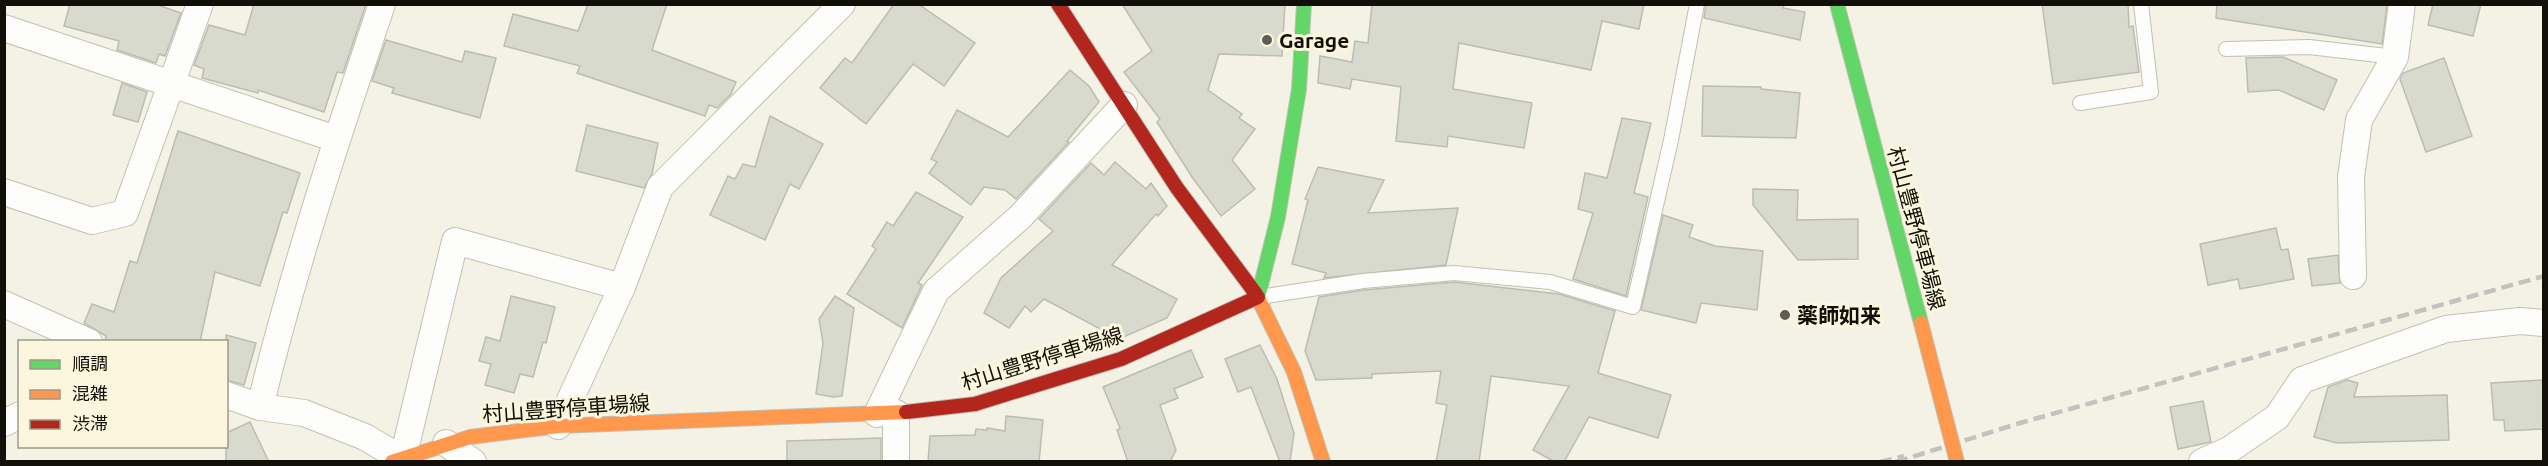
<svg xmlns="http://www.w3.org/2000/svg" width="2548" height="466" font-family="Ubuntu,'Noto Sans JP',sans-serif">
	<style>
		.building { fill: #d9dace; stroke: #bcbdb2; stroke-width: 1.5 }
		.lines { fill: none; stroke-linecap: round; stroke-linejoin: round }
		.lane-casing { stroke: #c2c0b5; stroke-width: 16 }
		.street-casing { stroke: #c2c0b5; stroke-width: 28 }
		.fast-casing { stroke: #c2c0b5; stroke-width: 16 }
		.slow-casing { stroke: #c2c0b5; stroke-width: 16 }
		.jam-casing { stroke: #c2c0b5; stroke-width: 16 }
		.lane { stroke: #fdfdfb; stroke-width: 14 }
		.street { stroke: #fdfdfb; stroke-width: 26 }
		.fast { stroke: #63d668; stroke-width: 14 }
		.slow { stroke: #ff974d; stroke-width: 14 }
		.jam { stroke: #b3261e; stroke-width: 14 }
		.rail { stroke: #c2c2be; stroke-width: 4.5; stroke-dasharray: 12 6; stroke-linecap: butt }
		.slow-bridge-casing { stroke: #c2c0b5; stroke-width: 16; stroke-linecap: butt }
		.slow-bridge { stroke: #ff974d; stroke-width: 14 }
		.poi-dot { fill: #605e54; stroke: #fbf6dd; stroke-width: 2 }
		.labels { text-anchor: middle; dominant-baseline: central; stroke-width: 6; stroke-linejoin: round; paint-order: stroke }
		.poi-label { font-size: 21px; font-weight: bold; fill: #110f07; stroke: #fbf6dd; text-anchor: start }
		.street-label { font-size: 21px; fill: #110f07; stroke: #fbf6dd }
	</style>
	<rect width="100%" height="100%" fill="#f4f2e4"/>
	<!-- building -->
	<g class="building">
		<path d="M70,4H155L181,13L165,56L159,54L156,63L117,50L119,41L64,26Z"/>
		<path d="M254,4H366L343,73L337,72L324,112L258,90V93L202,78L204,69L194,65L209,25L245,35Z"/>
		<path d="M588,4H667L652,50L736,82L731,94L717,108L709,105L705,116L577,73L580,66L504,46L513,14L578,31Z"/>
		<path d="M894,4H918L975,43L944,86L913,64L866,124L820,88L845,58L852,63Z"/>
		<path d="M1122,4H1285L1282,56L1219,54L1208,90L1242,114L1239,118L1255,129L1232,160L1255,189L1221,216L1192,177L1157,122L1160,119L1124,72L1152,51Z"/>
		<path d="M1372,4H1644L1639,29L1602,21L1591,70L1459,43L1453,89L1532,103L1524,148L1448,136L1447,147L1396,141L1401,87L1352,79L1350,89L1318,83L1320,56L1352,62L1355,41L1368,43Z"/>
		<path d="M1706,4H1784L1783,8L1805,12L1800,40L1704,18Z"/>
		<path d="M2042,4H2128L2129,27L2133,26L2139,72L2053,84Z"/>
		<path d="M2217,4H2380L2387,5L2382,44L2216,18Z"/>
		<path d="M2433,4H2481L2473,36L2428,25Z"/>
		<path d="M386,40L462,62L465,51L496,58L480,118L392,93L394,88L372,81Z"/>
		<path d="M2283,57L2337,80L2324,110L2279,90L2248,92L2246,58Z"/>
		<path d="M2444,58L2472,136L2426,152L2400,79L2403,73Z"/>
		<path d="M1070,70L1089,86L1099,102L1067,141L1069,142L1016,199L1005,190L984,187L971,205L929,173L937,162L931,159L957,110L1008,137Z"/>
		<path d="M122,83L147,92L138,122L113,115Z"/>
		<path d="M1703,86L1761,87V89L1800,93L1796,138L1702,136Z"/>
		<path d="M770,116L823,144L799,189L790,184L765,240L710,215L728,176L735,179L743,164L755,167Z"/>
		<path d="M1622,118L1651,123L1634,193L1648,197L1626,296L1573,279L1593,213L1578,209L1585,173L1607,178Z"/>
		<path d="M587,125L658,143L652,174L644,188L576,171Z"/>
		<path d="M178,131L300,173L287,213L283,212L260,286L215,272L200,342H105L106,336L84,323L92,304L114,312L130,261L137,263Z"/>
		<path d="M1115,162L1146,189L1151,183L1167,206L1158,216L1156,214L1112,265L1177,299L1167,318L1119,339L1044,299L1031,312L1025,306L1009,328L984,313L1001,278L1053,231L1039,219L1091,163L1104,175Z"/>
		<path d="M1318,167L1384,180L1368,213L1458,208L1446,265L1324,278L1326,273L1292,264L1308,200L1305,199Z"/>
		<path d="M1753,189L1798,190L1797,220L1858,219V259L1798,260L1753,205Z"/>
		<path d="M916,192L963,217L918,283L922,285L902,328L847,294L876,249L872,246L887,222L893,226Z"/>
		<path d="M1663,215L1693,225L1689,237L1715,246L1763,251L1757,310L1701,303L1696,323L1641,310Z"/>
		<path d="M2276,228L2281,250L2288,249L2294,279L2240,289L2238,279L2208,285L2200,244Z"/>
		<path d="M2338,255L2340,283L2312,286L2308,259Z"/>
		<path d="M1454,282L1559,294L1615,311L1598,373L1671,395L1658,438L1589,417L1564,462H1555L1533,450L1569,386L1491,376L1479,462H1436L1447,405L1436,403L1441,371L1372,374V378L1316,380L1305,351L1319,297L1364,290Z"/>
		<path d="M511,296L555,307L546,343L543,342L533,377L520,374L514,393L485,385L491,364L479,361L486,337L500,341Z"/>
		<path d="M835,296L854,308L842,396L833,397L816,394L823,343L819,319Z"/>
		<path d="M226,335L256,343L244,385L226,380Z"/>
		<path d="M1260,345L1277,379L1294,433L1290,462H1280L1251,387L1238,392L1225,359Z"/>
		<path d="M1191,350L1203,377L1174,389L1178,398L1160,405L1176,450L1170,462H1128L1117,430L1120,428L1103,387Z"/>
		<path d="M2347,380L2358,383L2354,397L2447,395L2449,440L2337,443L2314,437L2328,387Z"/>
		<path d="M2544,380V429L2505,431L2504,420H2494L2491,383Z"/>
		<path d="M2203,401L2211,442L2178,449L2170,407Z"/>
		<path d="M1006,416L1043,420L1039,462H928L930,436L975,435L976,429L987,430V428L1005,431Z"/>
		<path d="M250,422L269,462H226V433Z"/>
		<path d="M881,438V462H787V441Z"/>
	</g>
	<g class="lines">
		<defs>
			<g id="lane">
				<path d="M2226,49L2309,47L2395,57"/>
				<path d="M2080,103L2151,92L2141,4"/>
				<path d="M1260,297L1363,281L1454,273L1550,282L1633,307L1671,140L1697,4"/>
			</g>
			<g id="street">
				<path d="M4,28L336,139"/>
				<path d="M4,192L92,221L125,213L200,4"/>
				<path d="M2353,276L2351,177L2359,120L2395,57L2402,4"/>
				<path d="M4,304L89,342"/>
				<path d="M226,395L260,407L304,413L365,437L407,462"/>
				<path d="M260,407C293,270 337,138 382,4"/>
				<path d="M896,413V462"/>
				<path d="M877,414L936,291L1020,217L1124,105"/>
				<path d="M4,423L20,415"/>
				<path d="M558,426L622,287L660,187L842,4"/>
				<path d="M446,443L473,462"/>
				<path d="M403,458L455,241L622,287"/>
				<path d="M2202,462L2229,450L2277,417L2302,380L2446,329L2520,321L2544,323"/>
			</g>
			<g id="fast">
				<path d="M1837,4L1921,323"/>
				<path d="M1258,297L1278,217L1299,89L1304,4"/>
			</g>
			<g id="slow">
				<path d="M1256,294L1294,372L1323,462"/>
				<path d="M392,462L470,437L558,426L906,412"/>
			</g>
			<g id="jam">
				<path d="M1058,4L1177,188L1256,294"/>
				<path d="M906,412L975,404L1121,359L1258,297"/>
			</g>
		</defs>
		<!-- lane casing -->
		<use href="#lane" class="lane-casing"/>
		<!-- street casing -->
		<use href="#street" class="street-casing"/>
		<!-- fast casing -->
		<use href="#fast" class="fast-casing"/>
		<!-- slow casing -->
		<use href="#slow" class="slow-casing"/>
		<!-- jam casing -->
		<use href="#jam" class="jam-casing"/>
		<!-- lane -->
		<use href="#lane" class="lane"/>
		<!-- street -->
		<use href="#street" class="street"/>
		<!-- fast -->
		<use href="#fast" class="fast"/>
		<!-- slow -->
		<use href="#slow" class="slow"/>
		<!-- jam -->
		<use href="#jam" class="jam"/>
		<!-- rail -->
		<g class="rail">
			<path d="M1880,462L1904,456"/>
			<path d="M1896,462L2020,423L2544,276"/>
		</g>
		<defs>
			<path id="slow-bridge" d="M1921,323L1957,462"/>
		</defs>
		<!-- slow-bridge casing -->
		<use href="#slow-bridge" class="slow-bridge-casing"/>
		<!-- slow-bridge -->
		<use href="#slow-bridge" class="slow-bridge"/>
	</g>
	<!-- markers -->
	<g class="poi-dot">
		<circle cx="1267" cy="40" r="6"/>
		<circle cx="1785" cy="315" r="6"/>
	</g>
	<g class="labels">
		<!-- poi labels -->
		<g class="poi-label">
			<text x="1279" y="40">Garage</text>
			<text x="1797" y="315">薬師如来</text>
		</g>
		<!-- street labels -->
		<g class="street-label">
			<text transform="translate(1917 228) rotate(75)">村山豊野停車場線</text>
			<text transform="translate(1042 358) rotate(-17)">村山豊野停車場線</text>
			<text transform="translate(566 408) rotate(-4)">村山豊野停車場線</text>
		</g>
	</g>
	<!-- border -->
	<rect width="2548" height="466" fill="none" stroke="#110f07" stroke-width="12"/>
	<!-- legend -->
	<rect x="18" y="340" width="210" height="108" fill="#fbf6dd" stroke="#9d9a87" stroke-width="1.5"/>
	<rect x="30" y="360" width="30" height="9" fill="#63d668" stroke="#9d9a87" stroke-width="1.5"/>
	<text x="72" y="370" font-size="18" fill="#110f07">順調</text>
	<rect x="30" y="390" width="30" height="9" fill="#ff974d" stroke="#9d9a87" stroke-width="1.5"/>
	<text x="72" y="400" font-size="18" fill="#110f07">混雑</text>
	<rect x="30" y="420" width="30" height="9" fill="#b3261e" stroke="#9d9a87" stroke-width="1.5"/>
	<text x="72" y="430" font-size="18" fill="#110f07">渋滞</text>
</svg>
